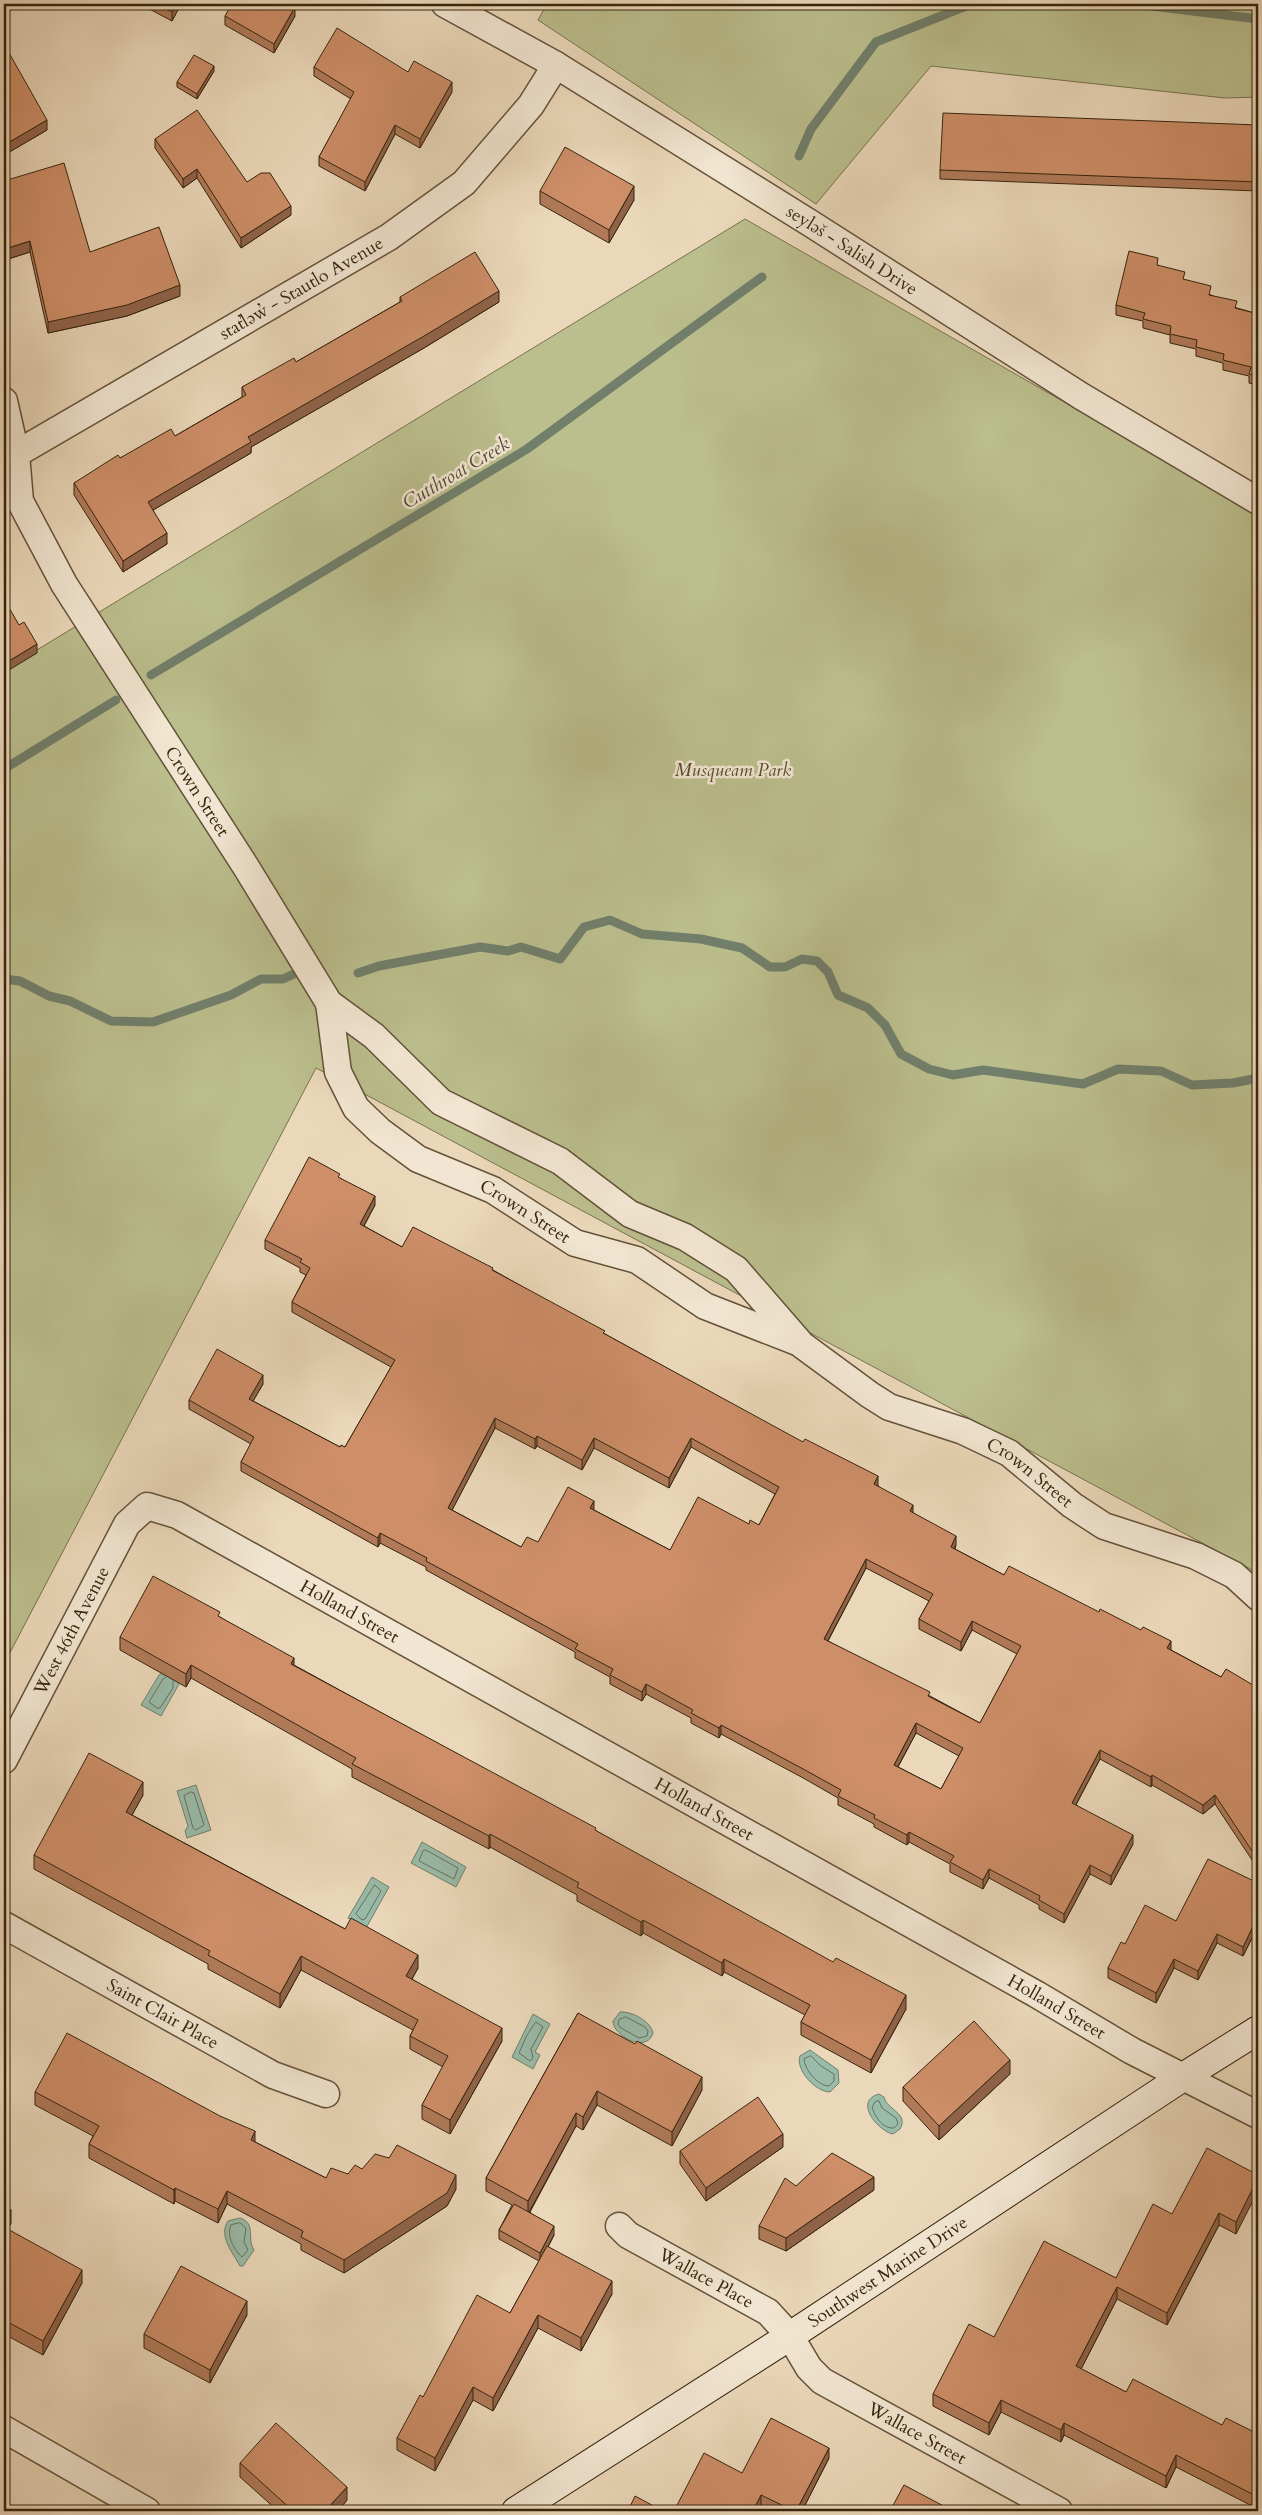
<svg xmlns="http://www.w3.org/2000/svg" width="1262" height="2515" font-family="Cardo,serif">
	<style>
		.green { fill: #bbbe8d; stroke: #78724e }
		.water { fill: #99bba9; stroke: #717f6b }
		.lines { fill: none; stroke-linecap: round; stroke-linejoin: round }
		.shore { stroke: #68705c; stroke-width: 1 }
		.stream { stroke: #717f6b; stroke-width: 9 }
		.minor-casing { stroke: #635239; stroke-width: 29 }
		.secondary-casing { stroke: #36250e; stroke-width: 30 }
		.minor { stroke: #f2e6d2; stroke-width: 26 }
		.secondary { stroke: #f2e6d2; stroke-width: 28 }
		.wall { fill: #b07a59; stroke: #36250e; fill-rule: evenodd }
		.shaded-wall { fill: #906349; stroke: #36250e }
		.building { fill: #cd8e68; stroke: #36250e; fill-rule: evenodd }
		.labels { text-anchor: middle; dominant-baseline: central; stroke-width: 5; stroke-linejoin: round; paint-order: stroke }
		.street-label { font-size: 18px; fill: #36250e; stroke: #f2e6d2 }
		.park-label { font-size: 18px; font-style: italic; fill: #574b2e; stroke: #f2e6d2 }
		.water-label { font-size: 19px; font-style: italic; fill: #4f4a35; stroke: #f2e6d2 }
	</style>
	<rect width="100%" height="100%" fill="#ebd8ba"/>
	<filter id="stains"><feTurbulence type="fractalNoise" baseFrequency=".004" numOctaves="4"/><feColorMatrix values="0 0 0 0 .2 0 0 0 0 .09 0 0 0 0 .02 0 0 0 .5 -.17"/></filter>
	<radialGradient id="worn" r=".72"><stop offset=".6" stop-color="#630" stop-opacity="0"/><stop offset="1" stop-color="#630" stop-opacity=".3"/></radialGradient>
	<!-- green -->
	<g class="green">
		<path d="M547,4H1258V97L1225,98L931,66L816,204L538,20Z"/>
		<path d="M745,219L1258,513V1573L316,1068L4,1664V670Z"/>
	</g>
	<!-- water -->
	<g class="water">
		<path d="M164,1672L179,1680V1684L161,1716L141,1705L159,1675Z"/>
		<path d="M196,1785L211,1830L187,1838L185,1831L188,1826L177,1791Z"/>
		<path d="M422,1842L466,1867L456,1887L411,1863Z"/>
		<path d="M372,1877L389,1887L366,1928L348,1918Z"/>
		<path d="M620,2012C631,2011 651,2021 653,2033C647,2054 613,2036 613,2021Z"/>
		<path d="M533,2014L550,2024L535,2052L540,2055L533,2069L512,2057Z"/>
		<path d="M810,2050L838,2070L839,2083L830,2092C816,2092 795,2070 800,2056Z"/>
		<path d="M879,2094L884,2097C887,2110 909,2113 900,2129L893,2134C878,2131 853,2101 879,2094Z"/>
		<path d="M240,2218C257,2224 246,2237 254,2250L243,2266H240C233,2253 218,2236 228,2221Z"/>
	</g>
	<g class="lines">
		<!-- shore -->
		<g class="shore">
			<path d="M166,1677L163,1679L149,1702L157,1708H160L173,1688V1681"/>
			<path d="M191,1792L194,1793L204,1825L196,1830L193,1828L184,1796Z"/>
			<path d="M426,1850L458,1868L454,1879L419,1861L423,1851Z"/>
			<path d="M375,1885L381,1891L365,1919L362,1920L356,1914Z"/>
			<path d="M626,2017L645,2027L648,2031L647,2036L639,2038L621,2028L618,2024L619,2020Z"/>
			<path d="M536,2022L543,2027L531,2049L533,2058L530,2061L519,2053L527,2035Z"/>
			<path d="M811,2056L821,2066L834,2074V2081L829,2086C818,2086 804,2069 804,2059Z"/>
			<path d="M879,2101L882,2108L896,2118L898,2124L894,2128C883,2129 875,2117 872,2107L875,2102Z"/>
			<path d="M240,2223L246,2228L244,2242L248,2250L242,2257C234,2250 226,2236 231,2225Z"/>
		</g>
		<!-- stream -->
		<g class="stream">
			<path d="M1135,4L1258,19"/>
			<path d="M799,156L811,129L876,42L971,4"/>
			<path d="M151,675L527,449L762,277"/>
			<path d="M4,769L116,700"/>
			<path d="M358,973L379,966L480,947L508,951L521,947L560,959L584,927L610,920L642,934L701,939L742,948L770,967H785L802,959L817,961L828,972L838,995L868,1008L885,1025L901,1054L929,1069L953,1075L983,1070L1083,1084L1118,1069L1161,1071L1192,1085L1233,1083L1258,1078"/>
			<path d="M4,979L20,981L49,996L70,1001L111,1021L153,1022L231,995L261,979H283L296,973"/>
		</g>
		<defs>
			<g id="minor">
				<path id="s1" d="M445,4L556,65L810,223L1081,396L1258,501"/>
				<path id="s2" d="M4,401L16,454L20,501L64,584L246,867L329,1003L374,1036L441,1102L560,1161L630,1214L685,1237L736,1269L802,1345L870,1395L889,1407L963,1431L1009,1453L1072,1505L1104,1526L1196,1556L1234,1575L1258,1597"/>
				<path id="s3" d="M4,461L389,237L464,183L531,105L556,65"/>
				<path id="s4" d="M329,1003L338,1072L356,1108L380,1131L418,1159L493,1190L575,1243L637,1260L705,1306L797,1342"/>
				<path id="s5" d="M4,1760L127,1524L147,1506L177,1515L1036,1994L1132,2051L1258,2115"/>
				<path id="s6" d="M4,1925L273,2075L326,2094"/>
				<path id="s7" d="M619,2226L628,2235L768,2312L790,2336L809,2368L822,2381L1059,2511"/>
				<path d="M4,2429L147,2511"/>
			</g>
			<g id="secondary">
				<path id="s8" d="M516,2511L790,2336L1183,2077L1258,2030"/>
			</g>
		</defs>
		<!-- minor casing -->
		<use href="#minor" class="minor-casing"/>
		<!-- secondary casing -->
		<use href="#secondary" class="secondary-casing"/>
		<!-- minor -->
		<use href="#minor" class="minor"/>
		<!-- secondary -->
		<use href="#secondary" class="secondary"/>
	</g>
	<!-- wall -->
	<g class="wall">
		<path d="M140,4H181L172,21Z"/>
		<path d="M225,16H295L274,53L225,25Z"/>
		<path d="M4,44L47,130L6,154L4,150Z"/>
		<path d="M314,67L408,72L452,92L420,148L395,134L365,191L319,166V157L351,99L314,76Z"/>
		<path d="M214,71L197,99L177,87V82Z"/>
		<path d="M1258,125V191L940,179V170Z"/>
		<path d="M155,139L247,182L291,215L241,248L197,178L183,188L155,148Z"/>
		<path d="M4,181L90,252L180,296L127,316L48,333L30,252L8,259L4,242Z"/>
		<path d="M540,191L634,200L609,243L540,204Z"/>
		<path d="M1158,265L1211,295L1237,308L1258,314V385L1249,383V376L1223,370V363L1196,356V349L1170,343V335L1143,328V321L1116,315V305Z"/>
		<path d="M400,297L499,302L424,348L251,447V453L153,510L167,544L123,572L74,495V483L120,458L175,436L242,397V387L296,362L400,302Z"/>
		<path d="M340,1178L375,1205L364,1226L402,1247L493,1270L605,1334L878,1485V1486L956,1545L955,1549L1004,1575L1171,1650L1221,1677L1258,1688V1869L1215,1804L1203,1814L1152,1785L1151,1787L1100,1759L1076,1805L1133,1844L1111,1885L1090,1874L1064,1923L1039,1909V1905L989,1878L983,1889L950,1872V1864L909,1842L907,1845L874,1827V1824L838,1805V1798L805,1779L721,1734L719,1738L691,1723V1718L646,1694L642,1701L610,1684V1677L575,1658V1652L426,1570V1567L380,1543L378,1547L241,1471V1462L251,1444L189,1409V1400L263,1384L253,1401L340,1447H345L391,1367L292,1312V1302L306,1275L300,1272V1268L265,1249V1240ZM495,1428L535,1449L537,1446L582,1470L594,1448L669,1488L691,1447L775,1494L759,1525L749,1524L670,1550L594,1510L538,1542L521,1547L452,1510ZM866,1568L929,1601L919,1619V1629L961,1651L972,1630L1017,1654L980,1723L828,1641ZM916,1733L959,1756L941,1789L898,1767Z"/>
		<path d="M220,1617L294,1665L596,1831L906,2009L871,2073L801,2035V2022L805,2015L724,1972L722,1976L643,1933L641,1936L577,1901V1895L490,1847L489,1849L352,1777V1769L191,1678L186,1687L120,1650V1637Z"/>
		<path d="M143,1795L132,1815L418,1968L412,1979L502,2041L450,2134L422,2119V2105L443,2067L410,2049V2036L413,2030L301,1970L280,2008L208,1969V1964L34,1869V1855Z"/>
		<path d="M1258,1883V1926L1243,1956L1217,1943L1198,1980L1174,1968L1156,2003L1108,1978V1968L1125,1944Z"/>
		<path d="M578,2013L702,2090L672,2146L597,2105L583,2130L576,2126L530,2212L554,2235L548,2247L612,2294L581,2351L538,2328L493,2411L473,2400L435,2471L397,2450V2438L423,2397L510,2313L539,2261L499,2239V2230L512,2205L486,2191V2178Z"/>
		<path d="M1010,2074L939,2140L903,2101V2087Z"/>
		<path d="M35,2092L255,2142L326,2178L348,2174L362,2169L456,2189L447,2206L344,2273L301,2250V2244L227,2204L218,2223L175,2201L174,2204L89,2158V2144L93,2136L35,2105Z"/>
		<path d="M783,2147L706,2201L680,2164V2151Z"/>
		<path d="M1258,2175L1236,2234L1219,2225L1167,2325L1117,2299L1081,2369L1126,2392L1222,2425L1258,2434V2511V2509L1176,2467L1166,2488L1064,2435L1061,2442L1001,2412L989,2435L933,2406V2394L994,2337L1116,2278L1172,2214Z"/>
		<path d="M796,2186L874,2190L786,2251L759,2239V2226Z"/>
		<path d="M4,2206L11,2223L8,2230L82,2283L43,2355L4,2334Z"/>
		<path d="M247,2315L210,2383L144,2348V2334Z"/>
		<path d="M829,2458L802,2511H774L761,2505L758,2511H674L742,2473Z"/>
		<path d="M240,2463L347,2500L338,2511H278L240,2477Z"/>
	</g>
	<!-- shaded-wall -->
	<g class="shaded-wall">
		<path d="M176,4H181L172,21V12Z"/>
		<path d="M295,7V16L274,53V44Z"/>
		<path d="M214,66V71L197,99V94Z"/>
		<path d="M452,82V92L420,148V139Z"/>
		<path d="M47,120V130L6,154V144Z"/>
		<path d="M395,125V134L365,191V182Z"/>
		<path d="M197,169V178L183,188V179Z"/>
		<path d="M634,186V200L609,243V230Z"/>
		<path d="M291,206V215L241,248V238Z"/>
		<path d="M30,241V252L8,259V248Z"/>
		<path d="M180,285V296L127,316L48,333V322Z"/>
		<path d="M499,291V302L424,348L251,447V453L148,513V502L248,437Z"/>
		<path d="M167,533V544L123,572V561Z"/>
		<path d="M37,644V653L4,673V664Z"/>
		<path d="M375,1196V1205L360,1233V1224Z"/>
		<path d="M263,1375V1384L249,1408V1399Z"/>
		<path d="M495,1418V1428L448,1518V1508Z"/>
		<path d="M537,1436V1446L535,1449V1439Z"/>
		<path d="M594,1438V1448L582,1470V1460Z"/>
		<path d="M691,1438V1447L669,1488V1478Z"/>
		<path d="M878,1476V1485L874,1493V1484Z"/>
		<path d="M594,1501V1510L590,1508Z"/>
		<path d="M913,1505V1514L910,1511Z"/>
		<path d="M380,1533V1543L378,1547V1538Z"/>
		<path d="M956,1536V1545L951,1556V1547Z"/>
		<path d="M866,1559V1568L824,1648V1639Z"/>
		<path d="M972,1621V1630L961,1651V1642Z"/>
		<path d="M1171,1641V1651L1167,1648Z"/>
		<path d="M294,1658V1671L291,1664Z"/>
		<path d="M191,1665V1678L186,1687V1674Z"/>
		<path d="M646,1684V1694L642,1701V1692Z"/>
		<path d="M916,1723V1733L894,1774V1765Z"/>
		<path d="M721,1725V1734L719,1738V1728Z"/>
		<path d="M1100,1750V1759L1072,1812V1803Z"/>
		<path d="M1152,1775V1785L1151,1787V1777Z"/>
		<path d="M143,1782V1795L126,1826V1812Z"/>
		<path d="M1215,1795V1804L1203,1814V1805Z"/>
		<path d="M909,1832V1842L907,1845V1835Z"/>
		<path d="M490,1834V1847L489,1849V1836Z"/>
		<path d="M1133,1835V1844L1111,1885V1876Z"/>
		<path d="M1090,1865V1874L1064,1923V1914Z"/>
		<path d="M989,1869V1878L983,1889V1880Z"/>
		<path d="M1258,1916V1926L1243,1956V1947Z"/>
		<path d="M643,1920V1933L641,1936V1922Z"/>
		<path d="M1217,1934V1943L1198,1980V1971Z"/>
		<path d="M418,1955V1968L406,1990V1976Z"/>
		<path d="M301,1956V1970L280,2008V1994Z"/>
		<path d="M724,1959V1972L722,1976V1963Z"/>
		<path d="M1174,1959V1968L1156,2003V1993Z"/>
		<path d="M906,1995V2009L871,2073V2060Z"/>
		<path d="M7,1998V2011L4,2017V2004Z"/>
		<path d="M502,2028V2041L450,2134V2120Z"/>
		<path d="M1010,2060V2074L939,2140V2126Z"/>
		<path d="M702,2077V2090L672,2146V2132Z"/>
		<path d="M597,2091V2105L583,2130V2117Z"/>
		<path d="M576,2113V2126L528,2214V2201Z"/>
		<path d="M255,2131V2145L251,2140Z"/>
		<path d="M783,2134V2147L706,2201V2188Z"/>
		<path d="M456,2175V2189L447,2206L344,2273V2260Z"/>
		<path d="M874,2177V2190L786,2251V2238Z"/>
		<path d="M1258,2178V2191L1236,2234V2222Z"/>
		<path d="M175,2188V2201L174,2204V2190Z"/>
		<path d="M227,2191V2204L218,2223V2209Z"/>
		<path d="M11,2210V2223L4,2238V2224Z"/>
		<path d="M1219,2213V2225L1167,2325V2313Z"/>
		<path d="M554,2226V2235L540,2262V2253Z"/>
		<path d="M82,2270V2283L43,2355V2341Z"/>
		<path d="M612,2281V2294L581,2351V2338Z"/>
		<path d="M1117,2287V2299L1076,2379V2366Z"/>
		<path d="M247,2301V2315L210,2383V2370Z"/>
		<path d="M538,2315V2328L493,2411V2398Z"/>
		<path d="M473,2387V2400L435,2471V2458Z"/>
		<path d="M1001,2400V2412L989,2435V2423Z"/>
		<path d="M1064,2423V2435L1061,2442V2430Z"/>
		<path d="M829,2448V2458L802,2511H796Z"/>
		<path d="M1176,2455V2467L1166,2488V2476Z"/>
		<path d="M347,2487V2500L338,2511H325Z"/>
		<path d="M761,2495V2505L758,2511H753Z"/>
	</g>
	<!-- building -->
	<g class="building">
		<path d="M156,4H176L172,12Z"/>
		<path d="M232,4H290L295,7L274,44L225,16Z"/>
		<path d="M337,28L408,72L414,61L452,82L420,139L395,125L365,182L319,157L354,92L314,67Z"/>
		<path d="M4,44L47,120L6,144L4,141Z"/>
		<path d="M194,55L214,66L197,94L177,82Z"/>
		<path d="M197,110L247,182L261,173H270L291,206L241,238L197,169L183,179L155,139Z"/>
		<path d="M943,113L1258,125V182L940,170Z"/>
		<path d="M565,147L634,186L609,230L540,191Z"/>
		<path d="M64,163L90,252L159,227L180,285L127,305L48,322L30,241L8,248L4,231V181Z"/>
		<path d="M1129,251L1158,258L1157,265L1185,272L1183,279L1211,286L1209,295L1237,301L1235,308L1258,314V376L1249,374L1251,367L1223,360L1224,354L1196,347L1197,340L1170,334L1171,326L1143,319L1145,313L1116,305Z"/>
		<path d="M475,252L499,291L424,336L248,437L251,442L148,502L167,533L123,561L74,483L118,455L120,458L171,429L175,436L246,395L242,387L294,358L296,362L402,301L400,297Z"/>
		<path d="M4,599L19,625L24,622L37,644L4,664Z"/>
		<path d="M309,1157L340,1174L338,1177L375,1196L360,1224L402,1247L413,1227L493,1268L492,1270L605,1331L603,1333L803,1442L805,1439L878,1476L874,1484L913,1505L910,1511L956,1536L951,1547L1004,1575L1009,1566L1099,1612L1100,1609L1141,1630L1143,1627L1171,1641L1167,1648L1221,1677L1226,1669L1258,1688V1860L1215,1795L1203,1805L1152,1775L1151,1777L1100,1750L1072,1803L1133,1835L1111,1876L1090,1865L1064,1914L1039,1900L1040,1896L989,1869L983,1880L950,1862L954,1856L909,1832L907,1835L874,1818L875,1815L838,1796L841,1790L805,1770L721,1725L719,1728L691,1713L693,1710L646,1684L642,1692L610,1675L613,1669L575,1649L578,1644L426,1561L427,1558L380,1533L378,1538L241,1462L254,1437L189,1400L217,1349L263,1375L249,1399L340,1447L341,1445L345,1447L395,1360L292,1302L310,1268L300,1262L302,1259L265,1240ZM495,1418L535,1439L537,1436L582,1460L594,1438L669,1478L691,1438L779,1487L759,1525L750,1520L749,1524L698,1497L670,1550L590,1508L594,1501L568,1487L538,1542L527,1537L521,1547L448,1508ZM866,1559L933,1594L919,1619L961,1642L972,1621L1021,1646L980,1723L928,1696L930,1692L824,1639ZM916,1723L963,1748L941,1789L894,1765Z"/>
		<path d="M153,1576L220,1612L218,1616L294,1658L291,1664L596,1828L595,1830L833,1962L836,1958L906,1995L871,2060L801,2022L810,2005L724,1959L722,1963L643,1920L641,1922L577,1887L579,1883L490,1834L489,1836L352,1764L356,1758L191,1665L186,1674L120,1637Z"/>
		<path d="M89,1753L143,1782L126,1812L345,1929L351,1918L418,1955L406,1976L502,2028L450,2120L422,2105L448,2056L410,2036L418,2020L301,1956L280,1994L208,1955L210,1951L34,1855Z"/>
		<path d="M1208,1859L1258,1883V1916L1243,1947L1217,1934L1198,1971L1174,1959L1156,1993L1108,1968L1121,1942L1125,1944L1145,1905L1176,1921Z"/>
		<path d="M4,1996L7,1998L4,2004Z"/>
		<path d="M578,2013L635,2044L637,2041L702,2077L672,2132L597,2091L583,2117L576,2113L528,2201L486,2178Z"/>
		<path d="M974,2021L1010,2060L939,2126L903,2087Z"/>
		<path d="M67,2033L220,2116L255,2131L251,2140L326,2178L331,2168L348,2174L355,2165L362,2169L375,2154L389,2158L397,2145L456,2175L447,2193L344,2260L301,2237L303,2231L227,2191L218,2209L175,2188L174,2190L89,2144L99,2126L35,2092Z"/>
		<path d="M758,2097L783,2134L706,2188L680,2151Z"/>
		<path d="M1207,2148L1258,2175V2178L1236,2222L1219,2213L1167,2313L1117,2287L1076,2366L1126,2392L1133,2379L1222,2425L1226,2418L1258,2434V2497L1176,2455L1166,2476L1064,2423L1061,2430L1001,2400L989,2423L933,2394L969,2324L994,2337L1044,2241L1116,2278L1153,2204L1172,2214Z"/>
		<path d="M832,2153L874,2177L786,2238L759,2226L785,2178L796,2186Z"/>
		<path d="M514,2204L554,2226L540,2253L499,2230Z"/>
		<path d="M4,2206L11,2210L4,2224Z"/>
		<path d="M4,2227L82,2270L43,2341L4,2320Z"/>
		<path d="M547,2246L612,2281L581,2338L538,2315L493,2398L473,2387L435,2458L397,2438L420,2395L423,2397L477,2295L510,2313Z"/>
		<path d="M181,2266L247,2301L210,2370L144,2334Z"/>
		<path d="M771,2418L829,2448L796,2511H794L761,2495L753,2511H674L704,2453L742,2473Z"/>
		<path d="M276,2423L347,2487L325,2511H293L240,2463Z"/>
		<path d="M904,2485L953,2511H890Z"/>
		<path d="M635,2496L663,2511H628Z"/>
		<path d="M4,2506L10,2509L9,2511H4Z"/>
	</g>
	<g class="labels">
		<!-- street labels -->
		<g class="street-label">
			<text stroke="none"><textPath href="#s1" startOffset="476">seyləš - Salish Drive</textPath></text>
			<text stroke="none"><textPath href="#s3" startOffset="344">statl̓əw̓ - Stautlo Avenue</textPath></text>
			<text stroke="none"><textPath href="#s2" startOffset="442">Crown Street</textPath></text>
			<text stroke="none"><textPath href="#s4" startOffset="310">Crown Street</textPath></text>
			<text stroke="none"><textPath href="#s2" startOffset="1546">Crown Street</textPath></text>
			<text stroke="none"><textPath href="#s5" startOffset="522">Holland Street</textPath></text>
			<text stroke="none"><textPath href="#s5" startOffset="146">West 46th Avenue</textPath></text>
			<text stroke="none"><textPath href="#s5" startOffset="928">Holland Street</textPath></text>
			<text stroke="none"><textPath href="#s5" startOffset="1332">Holland Street</textPath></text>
			<text stroke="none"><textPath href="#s6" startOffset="182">Saint Clair Place</textPath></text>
			<text stroke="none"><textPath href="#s8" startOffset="442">Southwest Marine Drive</textPath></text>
			<text stroke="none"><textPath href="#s7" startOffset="102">Wallace Place</textPath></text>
			<text stroke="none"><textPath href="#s7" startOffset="369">Wallace Street</textPath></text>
		</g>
		<!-- park labels -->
		<g class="park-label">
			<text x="733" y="770">Musqueam Park</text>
		</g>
		<!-- water labels -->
		<g class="water-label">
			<text transform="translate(456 473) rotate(-31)">Cutthroat Creek</text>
		</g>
	</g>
	<!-- margin -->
	<rect width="1262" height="2515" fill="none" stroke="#ebd8ba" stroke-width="20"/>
	<rect x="5" y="5" width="1252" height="2505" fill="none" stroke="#36250e" stroke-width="2.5"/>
	<rect x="10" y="10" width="1242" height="2495" fill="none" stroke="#36250e"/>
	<rect width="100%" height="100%" filter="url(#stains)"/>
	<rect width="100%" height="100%" fill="url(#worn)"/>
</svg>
